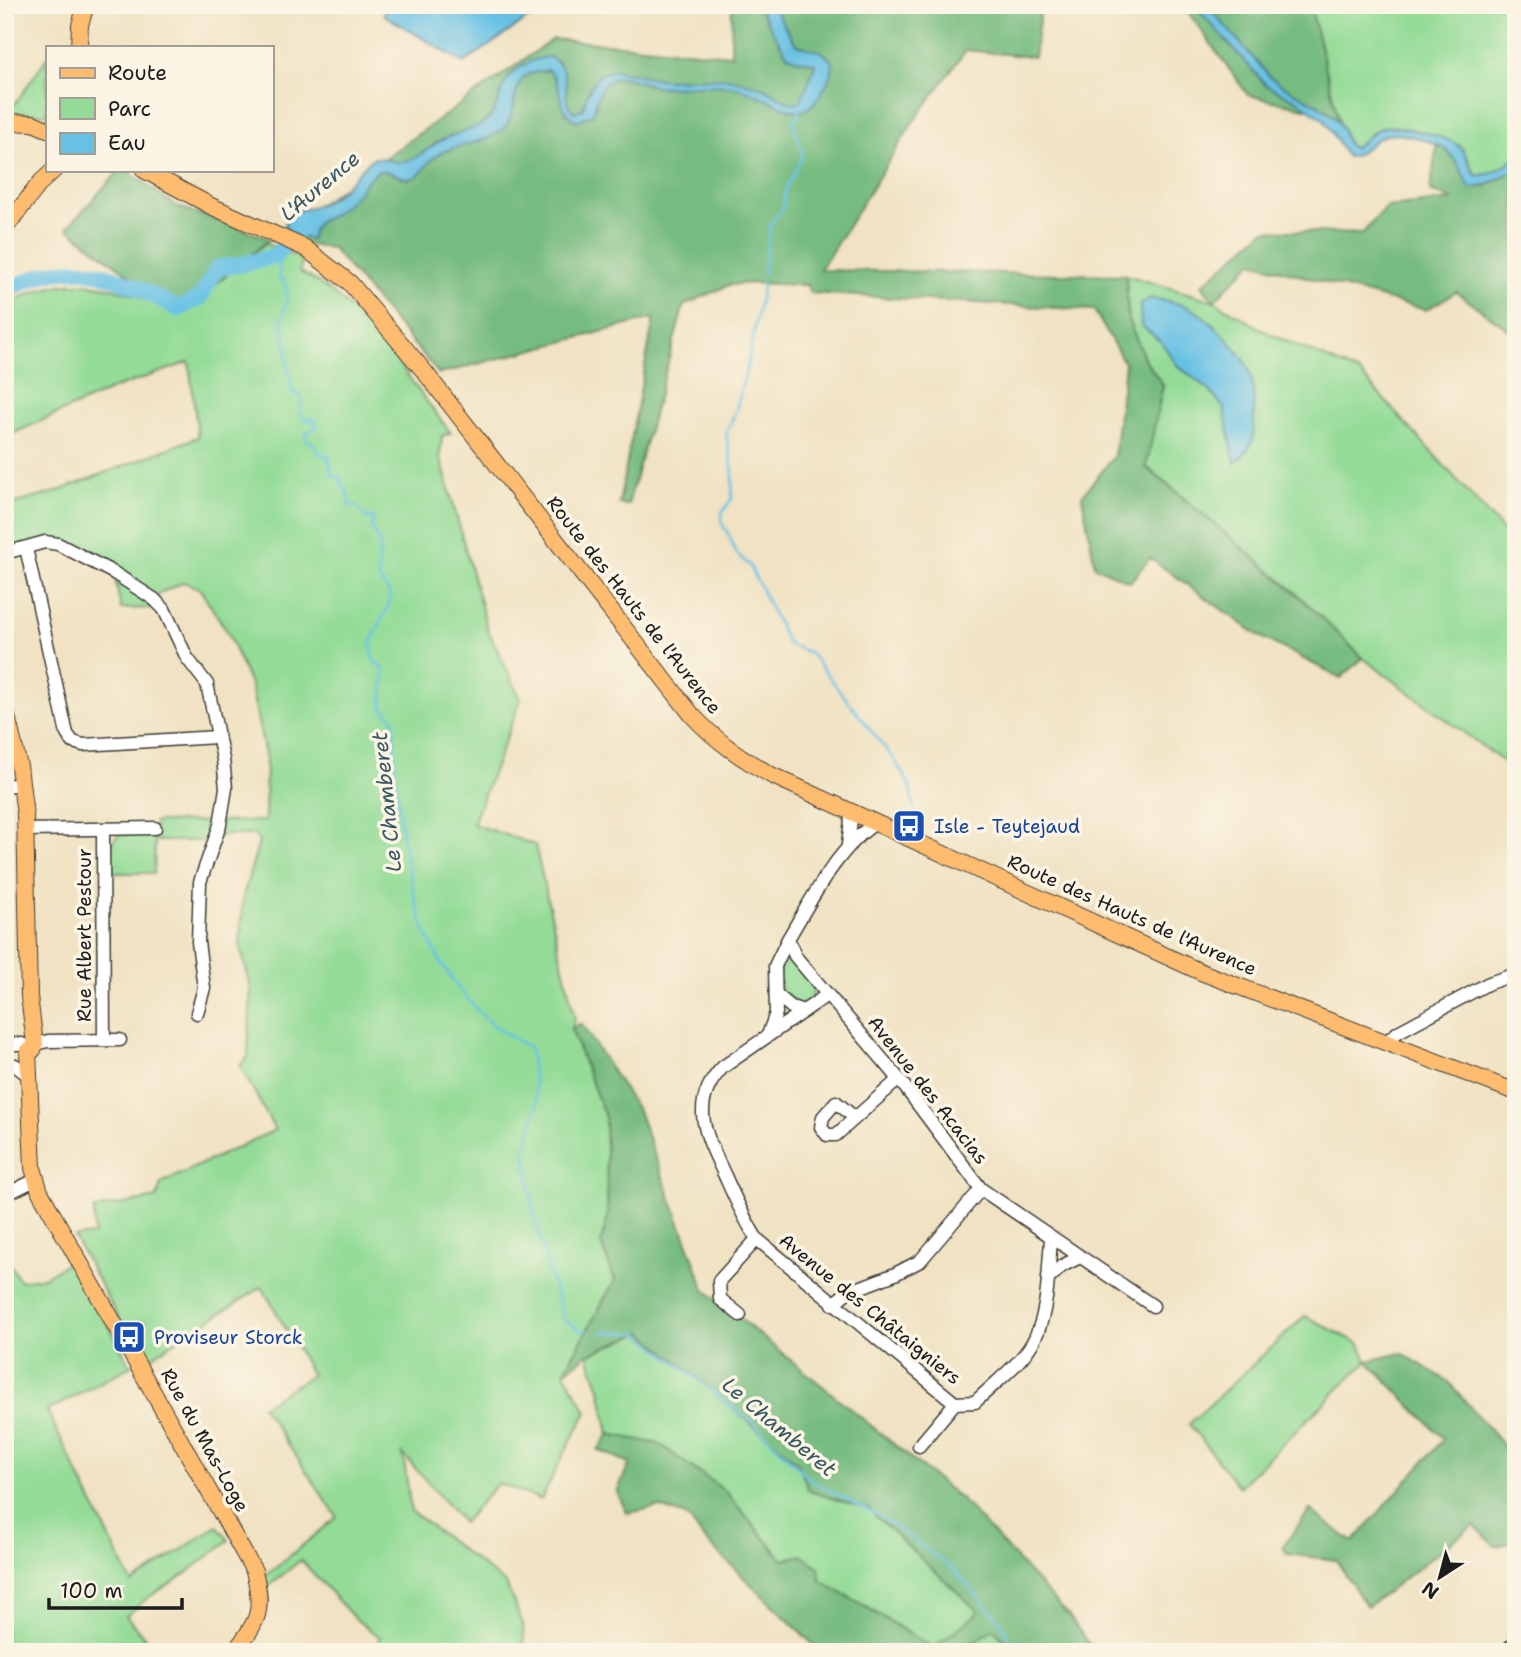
<svg xmlns="http://www.w3.org/2000/svg" width="1521" height="1657" font-family="'Shantell Sans',sans-serif">
	<style>
		.green { fill: #93db96; stroke: #587c59; stroke-width: 2 }
		.forest { fill: #76bb7f; stroke: #496c4e; stroke-width: 2 }
		.water { fill: #67c1e5; stroke: #426e80; stroke-width: 2 }
		.lines { fill: none; stroke-linecap: round; stroke-linejoin: round }
		.stream { stroke: #67c1e5; stroke-width: 2.5 }
		.river { stroke: #67c1e5; stroke-width: 16 }
		.minor-casing { stroke: #3c3a35; stroke-width: 15 }
		.major-casing { stroke: #3c3a35; stroke-width: 18 }
		.minor { stroke: #fff; stroke-width: 12 }
		.major { stroke: #febc70; stroke-width: 16 }
		.labels { text-anchor: middle; dominant-baseline: central; stroke-width: 7; stroke-linejoin: round; paint-order: stroke }
		.street-label { font-size: 19px; fill: #1c1c1c; stroke: #fcf5e5 }
		.transit-label { font-size: 19px; fill: #164399; stroke: #fcf5e5; text-anchor: start }
		.water-label { font-size: 21px; font-style: italic; fill: #365662; stroke: #fcf5e5 }
	</style>
	<rect width="100%" height="100%" fill="#fcf5e5"/>
	<filter id="ink" filterUnits="userSpaceOnUse"><feTurbulence type="fractalNoise" baseFrequency=".0143" numOctaves="2"/><feDisplacementMap in="SourceGraphic" scale="14" xChannelSelector="R" yChannelSelector="G"/><feConvolveMatrix kernelMatrix="1 2 1 2 8 2 1 2 1" color-interpolation-filters="sRGB"/></filter>
	<filter id="wash" filterUnits="userSpaceOnUse"><feTurbulence type="fractalNoise" baseFrequency=".00686" numOctaves="4" result="noise"/><feDisplacementMap in="SourceGraphic" scale="28" xChannelSelector="R" yChannelSelector="G"/><feGaussianBlur stdDeviation="1.57" result="paint"/><feColorMatrix in="noise" values="0 0 0 0 0 0 0 0 0 0 0 0 0 0 0 0 0 1.4 0 .05"/><feComposite in="paint" operator="in"/></filter>
	<g filter="url(#wash)">
		<rect width="100%" height="100%" fill="#f0e2c2"/>
		<!-- green -->
		<g class="green">
			<path d="M1310,5H1516V157C1505,167 1490,176 1476,175C1471,167 1467,153 1460,147C1447,137 1395,122 1380,128C1370,133 1363,142 1354,148L1349,146L1339,122Z"/>
			<path d="M47,57V114L5,113L18,100Z"/>
			<path d="M265,243L302,259L300,272C361,302 409,380 451,433L442,436L440,456L487,628L521,699L473,824L535,845L575,1019L571,1029L605,1117L608,1216L601,1243L615,1280L564,1372L587,1412L563,1455L541,1500L498,1483L463,1523L403,1454L411,1511L506,1584L523,1625L525,1652H373L380,1637L355,1619L301,1560L265,1589L263,1578L337,1517L262,1406L312,1375L262,1287L143,1362L74,1237L94,1235V1209L157,1198L161,1183L275,1130L240,1066L248,1057L251,987L240,946L243,897L259,842L255,835H224L205,841H155L154,873H111L110,845L118,835H154L155,822L265,821L266,759L251,687L227,631L199,588L184,582L160,593L150,608L121,609L114,573L59,544L5,553V506L53,493L198,437L189,362L115,388L5,437V303C24,297 44,287 63,285C105,279 143,298 180,314Z"/>
			<path d="M1126,275L1214,301L1268,333L1360,373L1516,545V771L1363,658L1296,593L1146,466L1163,385L1145,360L1128,320Z"/>
			<path d="M790,960C804,975 828,991 801,1006L780,993L779,965L783,961Z"/>
			<path d="M5,1255L20,1281L44,1277L69,1262L91,1294L131,1366L47,1411L132,1583L217,1526L229,1540L184,1575L146,1599L126,1616L157,1652H5Z"/>
			<path d="M1305,1316L1360,1344L1367,1361L1239,1487L1189,1424Z"/>
			<path d="M642,1332L798,1463L809,1491L868,1509L980,1613L934,1649L864,1605L784,1561L725,1491L659,1444L609,1434L600,1388L590,1362L589,1354Z"/>
			<path d="M993,1629L1008,1644L1012,1652H961Z"/>
		</g>
		<!-- forest -->
		<g class="forest">
			<path d="M732,5H1041L1034,57L966,50L914,121L820,270L1126,275L1128,320L1145,360L1163,385L1146,467L1296,593L1363,658L1341,678L1259,636L1150,558L1130,582L1095,566L1082,496L1114,456L1125,364L1094,310L810,293L807,285L752,283L729,285L684,305L628,505L619,504L654,318L439,374L332,248L270,239L180,314L67,228L120,170H126L176,206L270,239L553,39L731,55Z"/>
			<path d="M1183,5H1310L1339,122L1330,114L1248,95Z"/>
			<path d="M1437,144L1448,151L1460,167L1484,187L1515,169L1516,335L1456,292L1426,310L1252,262L1214,301L1202,285L1265,230L1362,234L1386,207L1453,200L1430,191Z"/>
			<path d="M581,1023L638,1111L705,1290L962,1500L1067,1614L1095,1652H1012L1008,1644L993,1629L961,1652H821L703,1538L688,1517L660,1507L627,1513L617,1492L630,1463L598,1450L609,1434L659,1444L725,1491L783,1560L801,1555L819,1567L820,1580L933,1648L979,1612L868,1509L809,1491L798,1463L642,1332L589,1354L564,1372L615,1280L601,1243L608,1216L605,1117L571,1029Z"/>
			<path d="M1402,1353L1449,1382L1510,1454L1516,1459V1542L1495,1546L1474,1525L1367,1607L1336,1560L1287,1554L1283,1546L1310,1510L1353,1542L1444,1439L1367,1361Z"/>
		</g>
		<!-- water -->
		<g class="water">
			<path d="M385,5H547L464,63L384,15Z"/>
			<path d="M757,5H772L795,43C810,53 821,44 833,64C833,76 815,109 802,111C786,112 757,93 741,89C714,81 684,90 656,86C642,84 622,72 609,81C599,87 596,103 593,114L577,121C555,112 565,84 548,70C542,72 532,72 527,75C510,87 518,114 504,128C487,144 459,143 439,154C426,161 424,173 417,176C405,184 393,170 381,171C371,172 361,190 354,197C347,203 338,213 329,217C323,220 320,219 316,225C312,230 312,234 311,240L286,230L285,223C293,207 309,210 323,203C347,191 354,173 373,158C385,157 389,162 399,162C416,162 428,147 442,140C454,133 470,132 482,124C496,115 497,102 503,88C510,69 531,58 550,57C571,68 564,86 568,105L574,112L583,109L587,94L598,75L615,70L664,80L728,78L764,88L788,102L799,103C802,99 815,67 815,63L797,60L787,55Z"/>
			<path d="M1194,5H1207L1270,77C1291,94 1318,100 1337,120C1344,128 1344,138 1349,146L1354,148C1363,142 1371,132 1381,128C1393,123 1450,137 1460,147C1467,154 1470,167 1476,175C1490,176 1505,167 1516,157V169C1502,176 1485,191 1469,187C1464,176 1459,163 1450,154C1438,141 1394,128 1379,138C1368,144 1359,157 1347,157L1324,120L1298,101L1266,85Z"/>
			<path d="M1150,298C1164,301 1180,302 1192,309C1210,319 1239,349 1248,367C1254,380 1254,402 1254,416C1254,439 1254,448 1235,463L1224,408L1208,389L1178,366L1161,342L1141,325L1140,305Z"/>
		</g>
		<g class="lines">
			<!-- stream -->
			<g class="stream">
				<path d="M275,256L279,263L280,280H284C290,295 285,308 281,323L286,337L288,367L292,383L291,386L294,395L300,394L302,402L299,410L306,421L313,418L317,427L306,433L305,439L313,443L319,453L329,457L332,475L341,478V486L348,492L349,506L355,505L366,518H373L372,528L380,543L378,577L390,594L388,606L371,643L373,659L384,670L382,707L394,719C393,780 403,867 423,925C434,957 461,995 485,1018C497,1030 516,1039 530,1048L537,1106L525,1151L534,1213L549,1272L564,1319L581,1331H586"/>
				<path d="M763,274L770,225L784,206C782,184 795,178 801,158C805,144 793,134 793,121L798,117L799,107"/>
				<path d="M763,284L748,363L736,410L726,434L733,471L732,498L722,513V524L728,533L736,553L750,566L788,644L810,653L895,761L910,786L914,807"/>
				<path d="M601,1332L638,1333L755,1425L813,1482L884,1519L953,1569L1001,1622L1015,1652"/>
			</g>
			<!-- river -->
			<path class="river" d="M5,291C18,285 32,278 46,274C94,260 138,288 178,309L200,298L217,268L244,264L275,256L296,231"/>
		</g>
	</g>
	<g filter="url(#ink)">
		<g class="lines">
			<defs>
				<g id="minor">
					<path d="M26,548L67,734L73,742L83,745L217,737"/>
					<path d="M5,553L45,542L58,544L114,573L154,599L164,609L187,658L207,684L223,759L226,788L220,825L200,882L198,942L204,988L197,1013"/>
					<path d="M5,786L22,784"/>
					<path d="M877,822C838,847 811,900 788,939L795,956L899,1079L981,1189L1153,1306"/>
					<path d="M25,830L155,828"/>
					<path d="M103,830L104,1040"/>
					<path d="M848,845L852,811"/>
					<path d="M777,995L791,1007L804,1011"/>
					<path d="M827,995L723,1067C687,1104 707,1137 725,1176C735,1198 744,1219 757,1239L955,1403"/>
					<path d="M768,1035L776,1013L775,966L788,939"/>
					<path d="M1385,1043L1398,1032L1489,983L1516,974"/>
					<path d="M5,1044H22"/>
					<path d="M35,1044L48,1041L120,1040"/>
					<path d="M5,1064L15,1065L30,1077"/>
					<path d="M854,1117L836,1102L823,1117L821,1127L827,1135H836L899,1079"/>
					<path d="M5,1195L35,1180"/>
					<path d="M1051,1239L1048,1279L1062,1266L1080,1257"/>
					<path d="M833,1304L846,1293L895,1274L920,1261L981,1189"/>
					<path d="M740,1315L720,1299L719,1281L757,1239"/>
					<path d="M919,1446L955,1403L975,1402C1023,1357 1043,1350 1048,1279"/>
					<path d="M1504,1652L1516,1642"/>
				</g>
				<g id="major">
					<path d="M79,47L80,25L86,5"/>
					<path d="M5,122L33,123L47,129"/>
					<path d="M144,170L211,206L305,248L350,283L424,371L692,715C716,741 741,758 771,775L1201,972L1516,1092"/>
					<path d="M5,228L41,182L54,170"/>
					<path d="M5,708L19,766L25,815L29,996L35,1044L33,1050L28,1052"/>
					<path d="M28,1052L33,1168L40,1192L254,1571C264,1610 259,1621 234,1652"/>
				</g>
			</defs>
			<!-- minor casing -->
			<use href="#minor" class="minor-casing"/>
			<!-- major casing -->
			<use href="#major" class="major-casing"/>
			<!-- minor -->
			<use href="#minor" class="minor"/>
			<!-- major -->
			<use href="#major" class="major"/>
		</g>
	</g>
	<!-- icons -->
	<defs>
		<symbol id="bus-square" viewBox="-11 -11 22 22"><rect x="-9" y="-9" width="18" height="18" rx="4" fill="#1a4fb4" stroke="#fcf5e5"/><path d="M-5-6H5V4H4V6H2V4H-2V6H-4V4H-5ZM-3.5-4V0h7V-4ZM-3.5 1.2v1.5H-2V1.2ZM2 1.2v1.5H3.5V1.2Z" fill="#fff"/></symbol>
	</defs>
	<g fill-rule="evenodd">
		<use href="#bus-square" x="890" y="807" width="38" height="38"/>
		<use href="#bus-square" x="110" y="1318" width="38" height="38"/>
	</g>
	<g class="labels">
		<!-- street labels -->
		<g class="street-label">
			<text transform="translate(634 605) rotate(52)">Route des Hauts de l'Aurence</text>
			<text transform="translate(1132 915) rotate(24)">Route des Hauts de l'Aurence</text>
			<text transform="translate(84 935) rotate(-90)">Rue Albert Pestour</text>
			<text transform="translate(928 1090) rotate(52)">Avenue des Acacias</text>
			<text transform="translate(870 1309) rotate(39)">Avenue des Châtaigniers</text>
			<text transform="translate(205 1440) rotate(61)">Rue du Mas-Loge</text>
		</g>
		<!-- transit labels -->
		<g class="transit-label">
			<text x="934" y="826">Isle - Teytejaud</text>
			<text x="154" y="1337">Proviseur Storck</text>
		</g>
		<!-- water labels -->
		<g class="water-label">
			<text transform="translate(320 186) rotate(-40)">L'Aurence</text>
			<text transform="translate(387 802) rotate(-96)">Le Chamberet</text>
			<text transform="translate(779 1427) rotate(40)">Le Chamberet</text>
		</g>
	</g>
	<!-- margin -->
	<rect width="1521" height="1657" fill="none" stroke="#fcf5e5" stroke-width="28"/>
	<!-- legend -->
	<rect x="46" y="46" width="228" height="126" fill="#fcf5e5" stroke="#a29e95" stroke-width="2"/>
	<rect x="60" y="68" width="35" height="10" fill="#febc70" stroke="#a29e95" stroke-width="2"/>
	<text x="108" y="80" font-size="21" fill="#1c1c1c">Route</text>
	<rect x="60" y="98" width="35" height="21" fill="#93db96" stroke="#a29e95" stroke-width="2"/>
	<text x="108" y="116" font-size="21" fill="#1c1c1c">Parc</text>
	<rect x="60" y="133" width="35" height="21" fill="#67c1e5" stroke="#a29e95" stroke-width="2"/>
	<text x="108" y="150" font-size="21" fill="#1c1c1c">Eau</text>
	<!-- north arrow -->
	<g transform="translate(1440 1577) rotate(216)" stroke="#fcf5e5" stroke-width="5" paint-order="stroke">
	<path d="M0-5L12 26L0 18L-12 26Z" fill="#1c1c1c"/>
	<text y="-10" font-size="19" font-weight="bold" text-anchor="middle" fill="#1c1c1c">N</text>
	</g>
	<!-- scale -->
	<path d="M49 1598v10h133v-10" fill="none" stroke="#1c1c1c" stroke-width="3.5"/>
	<text x="60" y="1598" font-size="21" fill="#1c1c1c" stroke="#fcf5e5" stroke-width="5" paint-order="stroke">100 m</text>
</svg>
